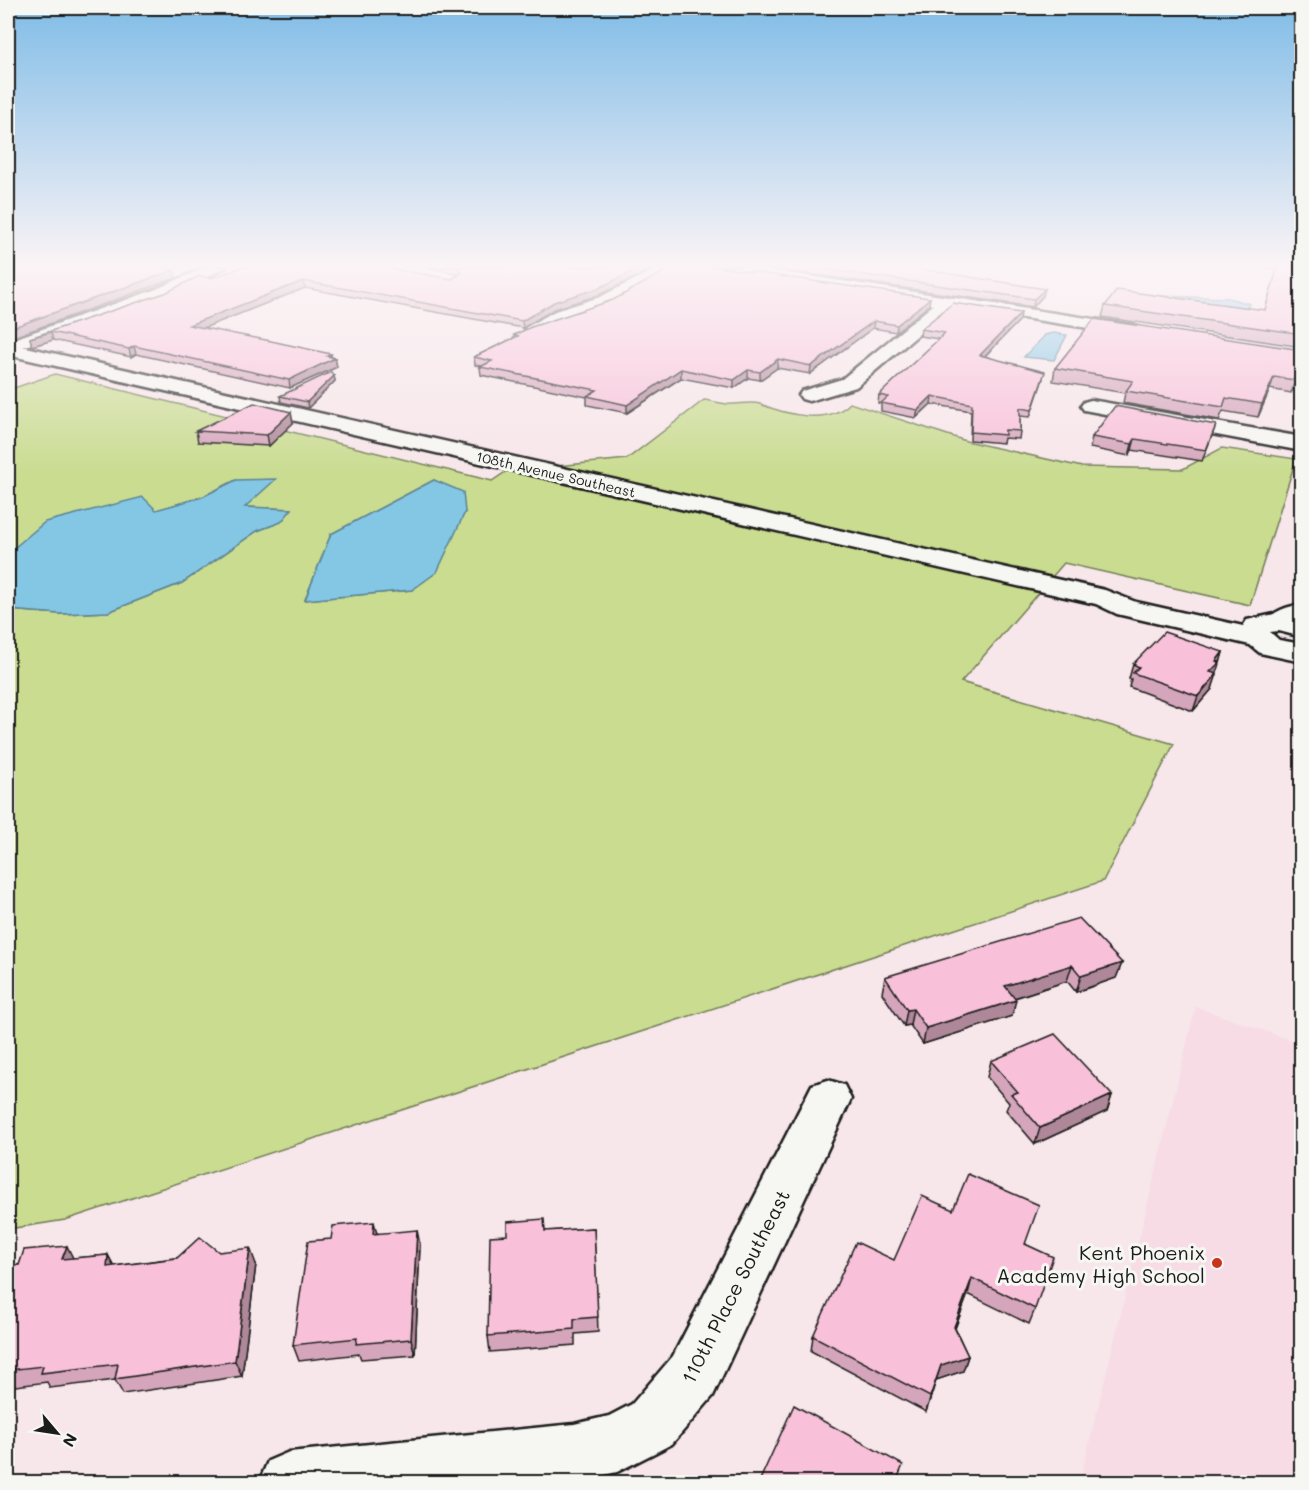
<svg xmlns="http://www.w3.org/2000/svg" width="1309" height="1490" font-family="Mali,sans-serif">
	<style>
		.built { fill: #f7dbe5 }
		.green { fill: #c9dc90; stroke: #727c56; stroke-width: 1.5; fill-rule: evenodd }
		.water { fill: #84c7e5; stroke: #5a8395; stroke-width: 1.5 }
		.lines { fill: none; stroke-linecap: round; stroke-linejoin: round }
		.street-casing { stroke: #1c1c1c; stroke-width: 5 }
		.secondary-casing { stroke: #1c1c1c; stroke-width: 5 }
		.street { fill: #f6f6f2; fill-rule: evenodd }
		.secondary { fill: #f6f6f2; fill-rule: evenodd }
		.wall { fill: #d5a6bb; stroke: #1c1c1c; stroke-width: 1.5 }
		.shaded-wall { fill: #ae8798; stroke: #1c1c1c; stroke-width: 1.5 }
		.building { fill: #f8c1d9; stroke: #1c1c1c; stroke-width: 1.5 }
		.poi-dot { fill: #c8321e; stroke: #f6f6f2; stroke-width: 2 }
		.labels { text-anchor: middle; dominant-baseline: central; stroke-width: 6; stroke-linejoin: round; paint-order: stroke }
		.far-street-label { font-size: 14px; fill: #1c1c1c; stroke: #f6f6f2 }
		.near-poi-label { font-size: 20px; fill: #1c1c1c; stroke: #f6f6f2; text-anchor: end }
		.near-street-label { font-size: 20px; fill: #1c1c1c; stroke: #f6f6f2 }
	</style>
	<rect width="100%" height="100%" fill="#f7e6ea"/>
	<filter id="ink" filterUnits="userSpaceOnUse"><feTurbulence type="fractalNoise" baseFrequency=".0167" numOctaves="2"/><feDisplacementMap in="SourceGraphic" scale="12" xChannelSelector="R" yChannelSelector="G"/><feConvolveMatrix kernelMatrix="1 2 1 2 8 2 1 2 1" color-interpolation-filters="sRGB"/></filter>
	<g filter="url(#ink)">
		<!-- built -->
		<path class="built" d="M1196,1007L1301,1044V1482H1080Z"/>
		<!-- green -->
		<path class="green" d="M55,374L492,481L507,471L627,459L704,400C712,401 719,403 727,404C737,405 751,401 760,404C785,414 828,426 850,403L966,441L1082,467L1183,469L1222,448L1296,459L1250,605L1064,563L961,682L1174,744L1103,881L65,1220L8,1229V610L60,614L108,612L182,583L257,531L280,522L291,509L244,507L236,480L202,497L8,553V390ZM434,480L465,512L451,537L412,590L305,600L331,534Z"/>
		<!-- water -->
		<g class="water">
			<path d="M1159,296L1228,298L1250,304L1245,309Z"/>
			<path d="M1053,333L1067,335L1054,360L1024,357L1045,335Z"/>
			<path d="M276,479L245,507L292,509L281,522L257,531L182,583L108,612L60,614L8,610V553L45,522L143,497L156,510L202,497L236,480Z"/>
			<path d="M434,480L463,492L465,512L437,572L412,590L305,600L331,534Z"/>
		</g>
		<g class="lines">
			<defs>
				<g id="street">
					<path d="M206,267H226L166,298L8,352V341L154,290Z"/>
					<path d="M375,267C392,266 450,266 461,279L453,284L383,272Z"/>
					<path d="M660,267H680L612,305L567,319L534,333L525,328L555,311L600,297Z"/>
					<path d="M711,267H749L1134,325L1143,330L1134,335L951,307L856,387L809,401L802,399L799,395L802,391L842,379L933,305L719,272Z"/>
					<path d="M1091,400L1302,437V451L1084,410L1081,406L1084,402Z"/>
					<path d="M1302,605V622L1279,631L1269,628L1265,622C1272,612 1289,605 1302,605Z"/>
					<path d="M828,1080L844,1085L851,1099L713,1396L672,1444L617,1472L572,1482H259L268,1461L289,1452L574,1424L609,1416L632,1404L673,1356L812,1085Z"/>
				</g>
				<path id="secondary" d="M8,343L1105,590L1136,602L1243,626L1247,620L1279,613L1302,619V637L1279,631L1270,632L1279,640L1302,644V662L1260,653L1250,645L1117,614L1096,604L8,355Z"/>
			</defs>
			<!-- street casing -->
			<use href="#street" class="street-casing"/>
			<!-- secondary casing -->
			<use href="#secondary" class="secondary-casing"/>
			<!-- street -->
			<use href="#street" class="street"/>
			<!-- secondary -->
			<use href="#secondary" class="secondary"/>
		</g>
		<!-- wall -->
		<g class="wall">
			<path d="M426,267H656L599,295L554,309L523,328L305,288L203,328L335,358L337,367L290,388L136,354L131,357L53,340L32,346L30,338L211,278L452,279L458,275L456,273Z"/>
			<path d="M762,267H907L1043,296L1033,307Z"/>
			<path d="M1256,267H1302V347L1102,317L1105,306L1265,310L1277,269Z"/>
			<path d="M613,300L929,305L896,332L873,328L810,374L777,368L760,380L748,378L734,388L681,378L627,413L587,405V397L481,375L480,367L481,366L475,365L474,357L514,338V335Z"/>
			<path d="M1020,320L985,356L1043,379L1030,417L1020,416V431L1019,439L1004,438L1003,443L970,440L971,411L931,404L916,418L881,411V404L878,403L879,395L939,339L920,336L921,329Z"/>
			<path d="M1302,350V377L1291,393L1270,389L1258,417L1223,411L1219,420L1123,403L1125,393L1053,381L1055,368Z"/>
			<path d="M334,376L335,381L308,408L281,402L280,396Z"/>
			<path d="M293,423L269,446L198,442L196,431Z"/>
			<path d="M1216,425L1212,436L1202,461L1132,450L1129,456L1090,448L1092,437Z"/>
			<path d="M1223,652L1216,674L1212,689L1193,711L1129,687L1131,679H1129L1133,664Z"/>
			<path d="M1122,963L1116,978L1076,992L1067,981L1015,998L1012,1016L923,1044L910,1025L904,1026L882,993L885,977Z"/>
			<path d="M991,1061L1112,1095L1107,1111L1035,1144L1006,1110L1009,1103L987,1077Z"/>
			<path d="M594,1228L598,1332L575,1334V1345L490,1352L488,1336L546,1231Z"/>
			<path d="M377,1233L420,1245L415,1355L361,1359L359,1354L299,1361L293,1345Z"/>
			<path d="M1026,1244L1035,1309L1029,1324L968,1294L955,1328L968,1356L963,1371L936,1380L926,1412L811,1351L813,1336L894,1260Z"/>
			<path d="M219,1252L256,1264L242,1376L123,1394L115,1380L50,1388L47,1382L8,1387V1266L73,1258L108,1255L114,1266Z"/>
		</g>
		<!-- shaded-wall -->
		<g class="shaded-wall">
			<path d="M642,267H656L599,295L554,309L523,328L522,321L554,302Z"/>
			<path d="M174,270L176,278L8,339V329Z"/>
			<path d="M303,281L305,288L191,333L189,325Z"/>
			<path d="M1045,289L1043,296L1033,307L1034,299Z"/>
			<path d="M930,298L929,305L896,332L897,325Z"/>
			<path d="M1021,313L1020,320L979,362L980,355Z"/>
			<path d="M874,321L873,328L810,374L811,366Z"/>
			<path d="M51,332L53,340L32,346L30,338Z"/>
			<path d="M134,346L136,354L131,357L129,349Z"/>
			<path d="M331,354L332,360L335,358L337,367L290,388L289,380Z"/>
			<path d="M778,359L777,368L760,380V372Z"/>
			<path d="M681,369V378L627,413V405Z"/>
			<path d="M748,370V378L734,388V380Z"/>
			<path d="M1302,371V377L1291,393L1295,380Z"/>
			<path d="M334,376L335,381L308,408L307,402Z"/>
			<path d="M1274,377L1270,389L1258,417L1262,404Z"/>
			<path d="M932,396L931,404L916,418L918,410Z"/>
			<path d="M291,412L293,423L269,446L267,435Z"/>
			<path d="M1135,439L1132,450L1129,456L1132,444Z"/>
			<path d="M1223,652L1219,667L1215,676L1210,672L1216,661Z"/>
			<path d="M1217,674L1212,689L1193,711L1198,696Z"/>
			<path d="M1122,963L1116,978L1076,992L1081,976Z"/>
			<path d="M1072,965L1067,981L1001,1002L1005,986Z"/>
			<path d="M1016,1000L1012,1016L923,1044L926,1028Z"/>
			<path d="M913,1009L910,1025L904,1026L907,1010Z"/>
			<path d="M1112,1095L1107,1111L1035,1144L1040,1128Z"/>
			<path d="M374,1222L378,1238L373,1234Z"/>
			<path d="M417,1230L420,1245L415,1355L411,1339Z"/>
			<path d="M67,1246L75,1262L62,1259Z"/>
			<path d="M250,1248L256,1264L242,1376L235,1361Z"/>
			<path d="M108,1255L116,1271L107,1267Z"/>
			<path d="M972,1278L968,1294L950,1342L954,1327Z"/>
			<path d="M968,1356L963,1371L936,1380L926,1412L941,1365Z"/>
		</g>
		<!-- building -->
		<g class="building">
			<path d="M8,267H159L174,270L8,329Z"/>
			<path d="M243,267H381L452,279L462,273L456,267H642L599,288L554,302L522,321L303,281L189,325L271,341L331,354L327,356L335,358L289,380L134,346L129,349L51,332L30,338L165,293L199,276L211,278Z"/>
			<path d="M673,267H718L930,298L897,325L874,321L811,366L778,359L760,372L748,370L734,380L681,369L627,405L587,396L597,390L480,367L492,361L474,357L518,336L514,335L531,327L613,300Z"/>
			<path d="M810,267H907L1045,289L1034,299Z"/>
			<path d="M1278,267H1302V334L1105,306L1117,290L1265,310Z"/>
			<path d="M953,303L1021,313L980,355L1045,372L1032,410L1020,408V431L1005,430V435L971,432L972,404L932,396L918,410L881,403L888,397L879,395L945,333L921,329Z"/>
			<path d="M1094,319L1302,350V371L1295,380L1274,377L1262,404L1226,398L1223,407L1126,391L1133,381L1055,368Z"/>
			<path d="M331,372L334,376L307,402L280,396Z"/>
			<path d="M254,403L291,412L267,435L196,431Z"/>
			<path d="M1115,406L1216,425L1206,450L1135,439L1132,444L1092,437Z"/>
			<path d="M1164,632L1223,652L1216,661L1220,662L1210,672L1217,674L1198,696L1133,673L1139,667L1133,664Z"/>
			<path d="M1079,918L1122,963L1081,976L1072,965L1005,986L1016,1000L926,1028L913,1009L907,1010L885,977Z"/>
			<path d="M1055,1034L1112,1095L1040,1128L1011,1094L1018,1092L991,1061Z"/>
			<path d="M968,1174L1039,1205L1025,1244L1053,1257L1035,1309L972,1278L954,1327L968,1356L941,1365L930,1397L813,1336L856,1242L894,1260L922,1196L953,1210Z"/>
			<path d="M544,1219L545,1231L594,1228L598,1317L574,1319V1329L488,1336L490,1236L507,1235V1222Z"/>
			<path d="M374,1222L373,1234L417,1230L411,1339L356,1344L357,1338L293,1345L308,1241L331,1239L333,1226Z"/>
			<path d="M200,1237L219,1252L250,1248L235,1361L115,1379L118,1364L41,1373L43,1366L8,1370V1266L19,1265L24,1250L67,1246L62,1259L108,1255L107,1267L177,1258Z"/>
			<path d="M794,1405L903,1465L896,1482H759Z"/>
		</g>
	</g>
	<!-- sky -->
	<linearGradient id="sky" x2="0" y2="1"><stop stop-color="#80bce7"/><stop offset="0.56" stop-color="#fbf4f6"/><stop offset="1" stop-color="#fbf4f6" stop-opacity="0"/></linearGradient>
	<rect width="1309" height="475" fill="url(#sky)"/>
	<!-- markers -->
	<circle class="poi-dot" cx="1217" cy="1263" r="6"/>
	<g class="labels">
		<!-- far-street labels -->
		<g class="far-street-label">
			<text transform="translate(556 474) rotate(13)">108th Avenue Southeast</text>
		</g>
		<!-- near-poi labels -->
		<g class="near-poi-label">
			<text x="1205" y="1252">Kent Phoenix<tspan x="1205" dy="23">Academy High School</tspan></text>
		</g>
		<!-- near-street labels -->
		<g class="near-street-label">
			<text transform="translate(735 1286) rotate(-63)">110th Place Southeast</text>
		</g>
	</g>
	<!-- margin -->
	<rect width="1309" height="1490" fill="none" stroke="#f6f6f2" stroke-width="30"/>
	<rect x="15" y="15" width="1279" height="1460" fill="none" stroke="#1c1c1c" stroke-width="2" filter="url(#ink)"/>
	<!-- north arrow -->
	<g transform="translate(57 1433) rotate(119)" stroke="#f6f6f2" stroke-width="4.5" paint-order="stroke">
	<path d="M0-4.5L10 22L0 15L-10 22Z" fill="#1c1c1c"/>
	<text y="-9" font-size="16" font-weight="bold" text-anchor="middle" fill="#1c1c1c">N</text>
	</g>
</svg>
